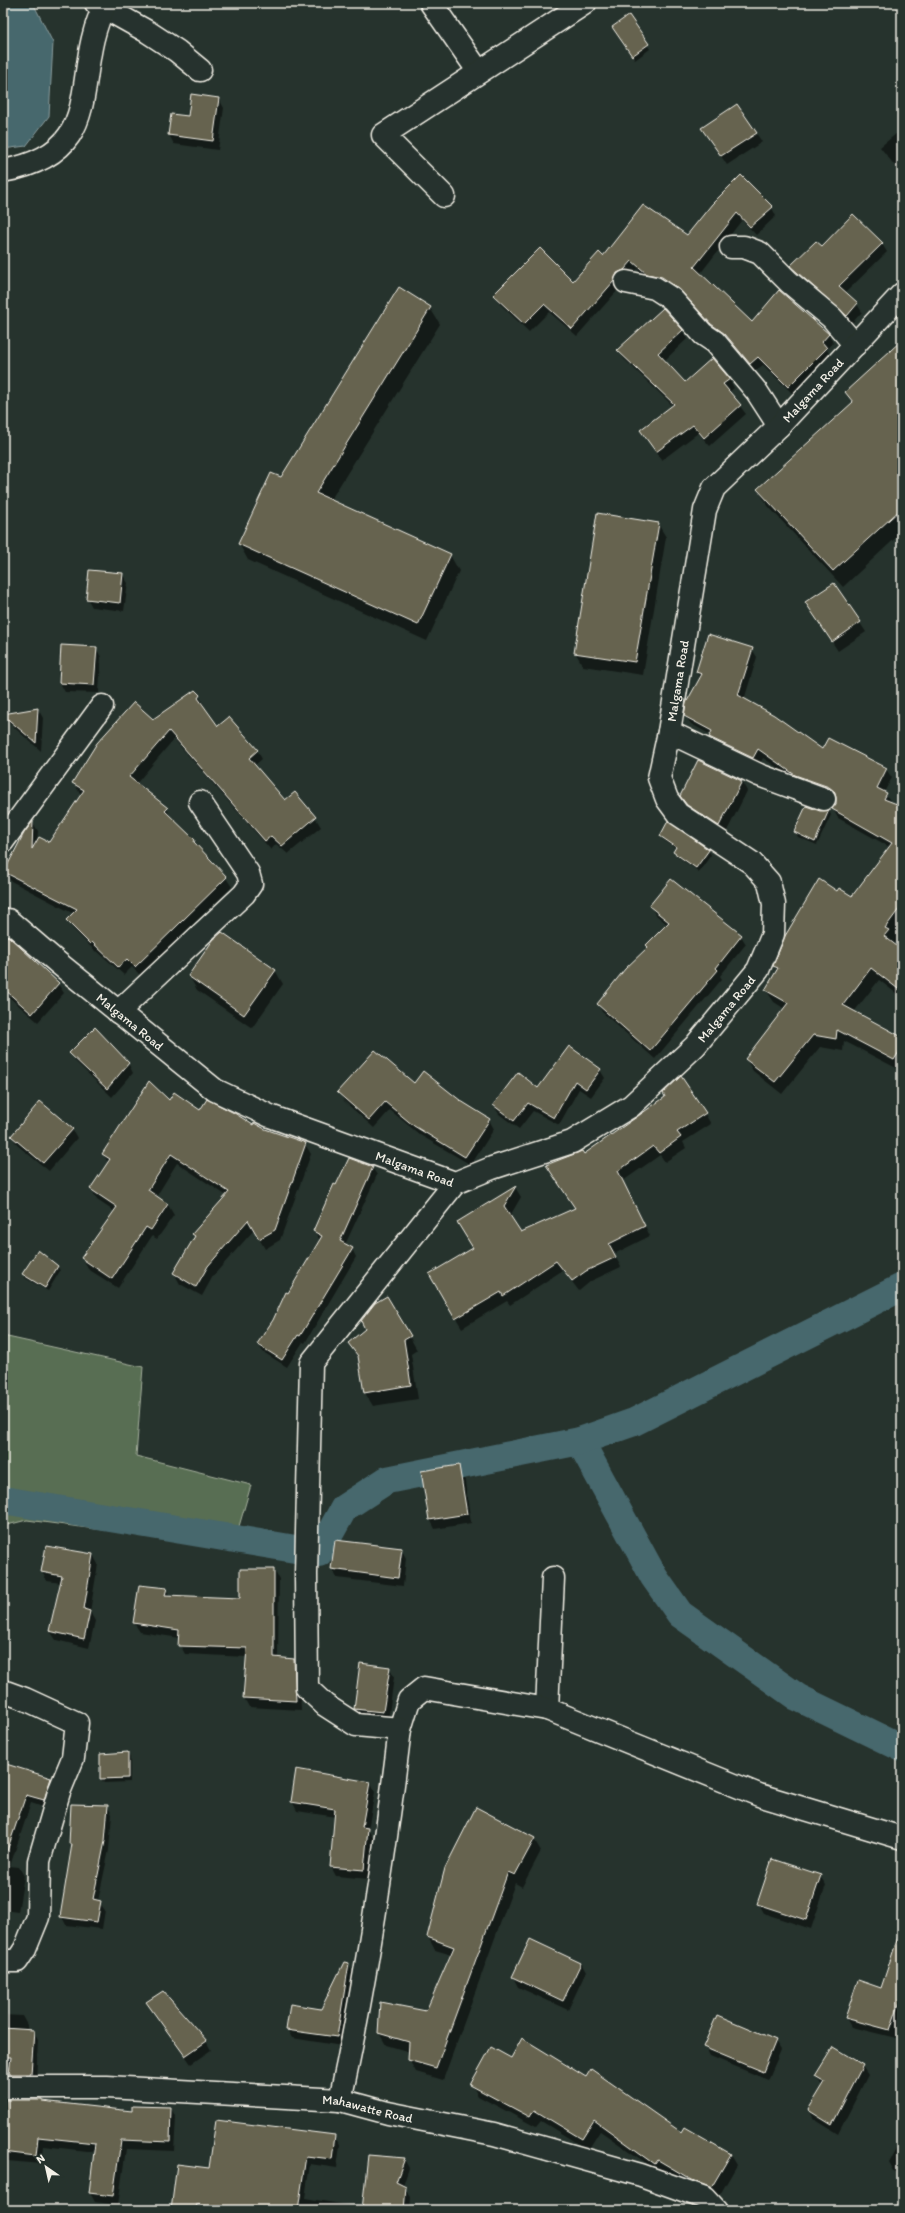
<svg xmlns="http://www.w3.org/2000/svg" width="905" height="2213" font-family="Itim,sans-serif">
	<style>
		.green { fill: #586e53; stroke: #a6b09e }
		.water { fill: #47676d; stroke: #8c9e9e }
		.shadow { fill: #0007 }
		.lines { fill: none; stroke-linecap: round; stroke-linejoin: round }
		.canal { stroke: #47676d; stroke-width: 28 }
		.building { fill: #666450; stroke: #f4f1e8 }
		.street-casing { stroke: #f4f1e8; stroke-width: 25 }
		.street { stroke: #26332d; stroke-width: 22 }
		.labels { text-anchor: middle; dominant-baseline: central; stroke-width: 3; stroke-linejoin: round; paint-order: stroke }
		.street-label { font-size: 13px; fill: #f4f1e8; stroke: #26332d }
	</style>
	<rect width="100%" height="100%" fill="#26332d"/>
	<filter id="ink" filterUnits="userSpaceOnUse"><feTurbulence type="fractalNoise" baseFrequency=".025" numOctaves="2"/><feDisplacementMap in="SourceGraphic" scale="8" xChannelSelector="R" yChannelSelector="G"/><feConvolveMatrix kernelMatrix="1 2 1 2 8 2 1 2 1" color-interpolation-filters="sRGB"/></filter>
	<g filter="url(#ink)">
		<!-- green -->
		<path class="green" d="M3,1336L143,1367L136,1456L251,1485L233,1547L27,1520L3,1526Z"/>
		<!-- water -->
		<path class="water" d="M3,3H33L53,43L49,116L26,146L3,149Z"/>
		<!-- shadow -->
		<g class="shadow">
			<path d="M629,17L650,49L635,60L616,32Z"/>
			<path d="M219,99L224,108L218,150L174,144L169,135L189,117Z"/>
			<path d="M902,129V175L880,147Z"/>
			<path d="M756,133L762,142L727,165L708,137Z"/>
			<path d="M713,204L772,208L776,216L756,235L742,220L700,274L752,324L779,291L829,335L833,343L827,350L831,357L793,394L763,365L755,371L730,342L717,333L687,299L667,285L653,282L637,269L629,278L621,282L618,290L577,336L549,312L529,332L499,303L495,295L573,283L604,257L687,237Z"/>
			<path d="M853,215L882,244L887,252L845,293L857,304L862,312L852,323L796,274L792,266L822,248Z"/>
			<path d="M430,308L440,324L330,501L450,555L459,571L427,641L248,560L239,544L281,479Z"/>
			<path d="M682,330L687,339L664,361L685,384L729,379L734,388L729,392L746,414L710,446L698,433L662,460L641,430L673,406L624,359L618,350Z"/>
			<path d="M902,342V532L843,587L768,506L758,490L853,404L846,392Z"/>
			<path d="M658,524L666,537L643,675L583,666L575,652Z"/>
			<path d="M122,574L128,583L124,611L92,607L87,598Z"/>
			<path d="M834,584L866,632L838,651L812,612Z"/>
			<path d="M709,635L752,649L757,657L744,700L823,751L886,769L892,778L884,792L892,803L902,807V854L838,818L833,809L836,804L837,798L835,796L801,783L763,758L758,767L715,746L711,735L691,724L685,715L700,679L697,672Z"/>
			<path d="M96,648L101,657L99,693L65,692L60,683Z"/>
			<path d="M199,696L204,705L203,707L217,728L257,750L262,759L254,766L285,802L315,817L321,827L288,854L276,844L271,850L174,739L136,784L167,808L171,819L194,841L226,878L232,887L140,975L132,967L124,975L97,951L96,952L73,929L68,920L74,914L11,881L5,872L33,823L38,831L37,842L50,843L83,794L79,792L74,783L152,720Z"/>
			<path d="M38,709L43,718L41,751L9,723L4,715Z"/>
			<path d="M742,782L747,791L725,835L693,814L681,796Z"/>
			<path d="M829,811L831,815L817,845L798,837L795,832L820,812Z"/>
			<path d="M668,822L709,851L711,855L699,872L677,856L675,852L676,849L664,840L661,836Z"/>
			<path d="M902,870V934L894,945L902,951V998L879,980L854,1012L902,1039V1071L844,1041L843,1051L820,1047L782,1094L753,1071L746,1059L785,1009L774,1002L766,990L777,971L774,966L837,893L852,898Z"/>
			<path d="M651,907L741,936L746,944L720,976L722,979L655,1059L602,1012L598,1004L668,925L655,914Z"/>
			<path d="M3,937H7L58,984L64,993L38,1022L3,992Z"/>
			<path d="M275,970L283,984L252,1028L197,990L189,976Z"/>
			<path d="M70,1053L128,1063L133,1073L112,1097L76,1062Z"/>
			<path d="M600,1070L605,1078L591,1097L579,1089L559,1125L533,1111L519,1129L499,1114L494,1106Z"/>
			<path d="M414,1085L460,1102L489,1120L494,1129L471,1165L420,1135L390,1110L374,1128L344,1101L339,1092Z"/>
			<path d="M169,1101L305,1144L311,1154L280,1240L265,1249L254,1230L213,1276L202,1296L180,1284L174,1273L195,1237L194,1234L227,1196L177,1163L156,1197L168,1205L174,1215L157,1239L152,1236L118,1288L88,1269L83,1259L115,1212L97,1200L91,1189L109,1164L103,1154Z"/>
			<path d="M705,1114L711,1124L683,1142L686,1148L665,1162L660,1155L623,1181L650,1236L614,1254L621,1267L591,1281L579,1291L563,1270L510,1305L507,1301L462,1328L430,1275L474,1248L515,1187L521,1197L510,1216L520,1233L576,1209L584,1155Z"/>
			<path d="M72,1129L77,1138L49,1171L17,1145L12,1136Z"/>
			<path d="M372,1167L377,1175L345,1245L352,1249L356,1257L305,1343L303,1342L287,1367L263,1352L258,1344L320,1240L314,1231L336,1186Z"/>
			<path d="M38,1252L58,1267L60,1271L48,1291L25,1278L23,1274Z"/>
			<path d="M387,1297L417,1350L411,1354L418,1399L373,1406L365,1393L360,1360L349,1343L367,1329Z"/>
			<path d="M459,1466L464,1475L471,1523L435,1529L430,1519Z"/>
			<path d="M401,1549L406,1558L403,1586L337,1578L332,1569Z"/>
			<path d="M93,1555L98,1564L90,1612L95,1621L89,1648L56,1640L50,1631L61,1583L47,1581L42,1572Z"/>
			<path d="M274,1570L279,1579L278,1658L294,1660L299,1669L301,1710L249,1707L244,1698L247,1657L185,1654L180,1645V1638L140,1632L134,1623L166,1589L170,1596L241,1599Z"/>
			<path d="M389,1668L394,1677L388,1721L360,1717L355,1708Z"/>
			<path d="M128,1753L130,1758V1782L104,1783L101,1779V1755Z"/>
			<path d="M3,1764L50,1779L56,1788L49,1809L31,1803L10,1866L19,1867L24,1876L18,1912L3,1910Z"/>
			<path d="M370,1782L375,1792L368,1830L373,1838L369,1879L336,1876L331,1867L336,1817L297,1811L292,1801Z"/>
			<path d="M107,1806L112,1814L109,1850L98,1901L105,1910L102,1929L66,1925L62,1917L73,1848L70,1844Z"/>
			<path d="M534,1839L541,1851L522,1887L515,1883L443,2080L416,2072L409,2060L410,2052L386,2045L379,2033L426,2012L452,1955L435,1950L428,1937Z"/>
			<path d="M820,1876L826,1885L811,1929L763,1913L758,1904Z"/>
			<path d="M531,1940L581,1963L586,1972L568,2010L518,1987L513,1977Z"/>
			<path d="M902,1942V2019L896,2038L851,2027L846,2018L882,1989Z"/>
			<path d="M348,1964L354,1973L342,2046L292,2038L287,2029L322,2010Z"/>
			<path d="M148,2003L206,2041L211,2050L191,2064Z"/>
			<path d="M3,2015L22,2016L27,2025V2031H33L38,2040L36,2083H15L10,2074L11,2066L3,2065Z"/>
			<path d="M775,2041L781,2050L768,2080L710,2056L705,2046Z"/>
			<path d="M511,2059L586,2078L681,2133L731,2155L737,2165L718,2198L699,2191L664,2171L662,2174L600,2131L588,2150L541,2121L536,2127L478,2096L472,2085Z"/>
			<path d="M862,2066L868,2075L838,2134L814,2119L809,2110L824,2087L816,2076Z"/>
			<path d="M7,2100L133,2112L171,2108L176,2118L174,2151L126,2149L118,2205L95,2202L90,2193L95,2152L43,2146L41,2164L7,2161L3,2154V2141Z"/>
			<path d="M334,2136L340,2145L337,2168L310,2164L305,2198L364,2208L404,2159L409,2168L403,2186L411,2197L410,2210H172L210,2169Z"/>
			<path d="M902,2138V2175L894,2171L889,2162Z"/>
			<path d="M605,2204L622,2210H602Z"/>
			<path d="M876,2206L882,2210H874Z"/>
		</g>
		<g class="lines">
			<!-- canal -->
			<g class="canal">
				<path d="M580,1441L654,1577L680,1614L797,1697L902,1748"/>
				<path d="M3,1500L319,1553L344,1508L387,1480L580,1441L634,1422L902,1287"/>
			</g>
		</g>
		<!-- building -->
		<g class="building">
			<path d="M629,15L649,44L632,56L612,27Z"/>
			<path d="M191,94L219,98L213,141L168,135L171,114L188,116Z"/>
			<path d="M737,104L757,133L721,156L701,128Z"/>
			<path d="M741,175L773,207L750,227L737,213L694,267L752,322L779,290L829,334L822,342L827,348L788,387L758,357L750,364L725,334L711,324L679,289L662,277L647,274L632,261L624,270L617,273L614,281L572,329L544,304L524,324L493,295L540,248L573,281L599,252L603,256L643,205L687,235L712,204Z"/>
			<path d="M853,214L883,243L839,286L858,303L847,316L790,266L816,241L822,246Z"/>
			<path d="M399,287L431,307L316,493L451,554L418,625L238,544L271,473L281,477Z"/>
			<path d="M663,308L683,330L658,353L685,382L712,358L730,379L723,384L741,405L704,438L693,425L656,452L640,430L674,404L617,350Z"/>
			<path d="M902,340V508L833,571L757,489L853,402L845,392Z"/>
			<path d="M597,513L659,523L635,662L574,653Z"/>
			<path d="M89,570L123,573L120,603L86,599Z"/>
			<path d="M834,583L861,622L832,642L805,602Z"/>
			<path d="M708,634L753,648L738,695L774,715L822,749L828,738L887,768L877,788L887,793L884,799L902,806V905L885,928L889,930L884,936L902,950V992L871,968L843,1005L902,1037V1047L894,1060L837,1030L836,1039L813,1035L775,1082L745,1059L788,1003L765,990L778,968L773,966L785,936L819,879L837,891L839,888L852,896L892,843L832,809L836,804V797L834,791L829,787L795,775L758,749L753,758L709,737L712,731L684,716L686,703L702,674L696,672Z"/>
			<path d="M61,645L97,647L94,685L59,683Z"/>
			<path d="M195,690L200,695L198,698L218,726L229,717L258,750L249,758L285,800L295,792L316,817L282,846L271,836L265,841L169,731L129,777L168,808L165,811L195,840L194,842L227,877L135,967L127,959L118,967L92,942L90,944L66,920L77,909L4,872L24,833L33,821L32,849L39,837L49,842L84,790L72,783L97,743L134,702L153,719Z"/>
			<path d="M38,708L36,743L3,715V714Z"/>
			<path d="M698,760L742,781L719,826L687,805L680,796Z"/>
			<path d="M806,806L820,811L829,810L815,842L794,832Z"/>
			<path d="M668,821L709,850L696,868L673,852L676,847L660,836Z"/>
			<path d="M671,879L742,935L716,968L718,970L650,1051L597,1004L625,969L648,947L646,945L669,922L649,906Z"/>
			<path d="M222,932L276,970L244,1015L188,976L213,940Z"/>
			<path d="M8,936L59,983L32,1014L3,988V937Z"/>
			<path d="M95,1027L129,1063L107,1089L69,1053Z"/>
			<path d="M569,1046L601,1069L586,1089L575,1081L554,1118L528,1103L514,1121L493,1105L518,1072L538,1088Z"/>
			<path d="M375,1050L414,1083L423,1071L461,1101L490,1119L465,1157L414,1126L385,1102L369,1120L337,1092Z"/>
			<path d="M681,1076L706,1113L677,1132L681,1137L659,1153L653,1146L618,1171L645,1226L609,1244L616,1257L586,1271L572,1281L556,1261L503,1296L501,1292L455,1319L429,1274L473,1248L457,1222L516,1186L504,1206L521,1232L575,1208L546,1165L582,1151L584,1154L665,1097L663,1093Z"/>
			<path d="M149,1081L169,1100L174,1092L200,1110L207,1099L236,1114L253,1125L254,1123L265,1129L306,1143L275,1230L259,1239L248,1220L208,1266L196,1287L173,1273L195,1236L192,1234L229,1192L171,1154L148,1190L168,1204L151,1230L146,1227L112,1279L81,1258L117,1207L90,1189L110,1159L102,1154Z"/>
			<path d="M40,1101L73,1129L43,1163L11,1136Z"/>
			<path d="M349,1158L373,1167L340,1241L353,1248L300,1336L298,1335L282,1360L257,1344L273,1320L286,1292L288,1293L322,1236L313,1231L334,1184L336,1185Z"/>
			<path d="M38,1250L58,1266L45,1288L22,1274Z"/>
			<path d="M387,1296L411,1336L404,1340L411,1385L364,1393L358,1356L348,1343L365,1329L361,1321L375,1303Z"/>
			<path d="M459,1465L467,1514L429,1520L421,1471Z"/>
			<path d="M335,1540L402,1548L398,1578L331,1569Z"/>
			<path d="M46,1546L93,1554L84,1609L90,1611L84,1639L49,1631L62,1576L41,1572Z"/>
			<path d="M240,1569H274V1657L294,1659L296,1701L243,1698L247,1648L178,1646L179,1630L133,1623L139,1585L167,1588L165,1595L240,1598Z"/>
			<path d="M360,1663L390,1667L383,1712L354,1709Z"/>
			<path d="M128,1752V1778L100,1779V1754Z"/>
			<path d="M3,1763L51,1778L44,1800L26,1795L7,1851L3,1850Z"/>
			<path d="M296,1769L370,1782L362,1827L368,1828L364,1870L330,1867L335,1809L291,1802Z"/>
			<path d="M71,1804L108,1805L105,1841L93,1899L101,1901L97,1922L60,1917L72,1844H69Z"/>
			<path d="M476,1807L535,1838L515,1875L508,1872L436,2068L408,2060L409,2042L378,2033L380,2002L426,2011L454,1947L427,1937L445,1868Z"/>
			<path d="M772,1859L821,1875L806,1920L757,1904Z"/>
			<path d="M898,1937H902V1995L890,2030L845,2018L858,1980L881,1988Z"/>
			<path d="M530,1939L581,1963L563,2001L512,1977Z"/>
			<path d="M344,1962L349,1963L337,2037L286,2030L290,2004L321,2009Z"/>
			<path d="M163,1991L207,2041L185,2056L146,2002Z"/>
			<path d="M717,2015L776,2040L763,2072L703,2047Z"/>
			<path d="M3,2028L34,2030L31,2074H9L11,2057H3Z"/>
			<path d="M522,2038L586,2077L591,2069L681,2132L684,2127L731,2154L711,2188L692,2180L658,2160L655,2164L594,2120L582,2139L534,2110L530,2117L470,2085L491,2047L511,2058Z"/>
			<path d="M833,2047L863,2065L832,2125L808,2110L825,2082L815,2076Z"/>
			<path d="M6,2100H42V2101L132,2111V2106L171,2107L170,2142L121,2140L113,2196L89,2193L95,2143L38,2137L36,2156L3,2152Z"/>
			<path d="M216,2120L335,2135L332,2159L306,2156L298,2210H222L197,2204L196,2210H171L177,2164L209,2168Z"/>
			<path d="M368,2155L405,2158L396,2182L406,2187L404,2210H362Z"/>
		</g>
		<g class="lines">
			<defs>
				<g id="street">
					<path d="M96,3L148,32L177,51L200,70"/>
					<path d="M431,3L479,72"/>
					<path d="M3,171C112,151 68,75 106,3"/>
					<path d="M444,196L383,135L585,3"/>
					<path d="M731,247H744L760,253L789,282L832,318L855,345"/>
					<path d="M626,282L655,288L672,299L703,334L715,342L757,392L779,426"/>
					<path d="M669,732L759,775L824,799"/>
					<path d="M3,841L102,706"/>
					<path id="s1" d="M3,925L8,920L57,962L215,1090L270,1116L455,1183L492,1168L572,1142L631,1106L695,1046L758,970L773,934L774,904L769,882L752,863L678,814L667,799L659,778L669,732L705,510L714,488L779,426L902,294"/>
					<path d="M118,1012L244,894L251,884L248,873L200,802"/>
					<path d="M3,1691L25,1699L77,1723L73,1758L59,1792L39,1861L38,1917L25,1949L17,1961H3"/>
					<path d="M547,1709L553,1578"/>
					<path d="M400,1729L409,1700L424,1688L547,1709L759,1795L902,1838"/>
					<path id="s2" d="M3,2087H107L340,2100L388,2113L494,2134L641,2175L705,2198L716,2210"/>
					<path d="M340,2100C367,1978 385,1853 400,1729L356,1725L325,1705L307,1688L306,1574L311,1363L455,1183"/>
				</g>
			</defs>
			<!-- street casing -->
			<use href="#street" class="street-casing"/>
			<!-- street -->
			<use href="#street" class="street"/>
		</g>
	</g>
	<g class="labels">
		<!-- street labels -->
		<g class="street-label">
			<text stroke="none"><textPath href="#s1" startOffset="1594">Malgama Road</textPath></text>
			<text stroke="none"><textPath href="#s1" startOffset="1258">Malgama Road</textPath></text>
			<text stroke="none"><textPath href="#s1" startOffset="862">Malgama Road</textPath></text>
			<text stroke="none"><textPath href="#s1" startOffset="166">Malgama Road</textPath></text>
			<text stroke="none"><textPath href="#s1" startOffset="490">Malgama Road</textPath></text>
			<text stroke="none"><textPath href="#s2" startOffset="366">Mahawatte Road</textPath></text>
		</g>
	</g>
	<!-- margin -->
	<rect width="905" height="2213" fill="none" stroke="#26332d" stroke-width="16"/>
	<rect x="8" y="8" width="889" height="2197" fill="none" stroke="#f4f1e8" stroke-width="1.5" filter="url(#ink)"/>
	<!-- north arrow -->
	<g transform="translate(46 2167) rotate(326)" stroke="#26332d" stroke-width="3" paint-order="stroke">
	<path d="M0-3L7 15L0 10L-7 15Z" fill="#f4f1e8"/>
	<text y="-6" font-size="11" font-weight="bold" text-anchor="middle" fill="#f4f1e8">N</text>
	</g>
</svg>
